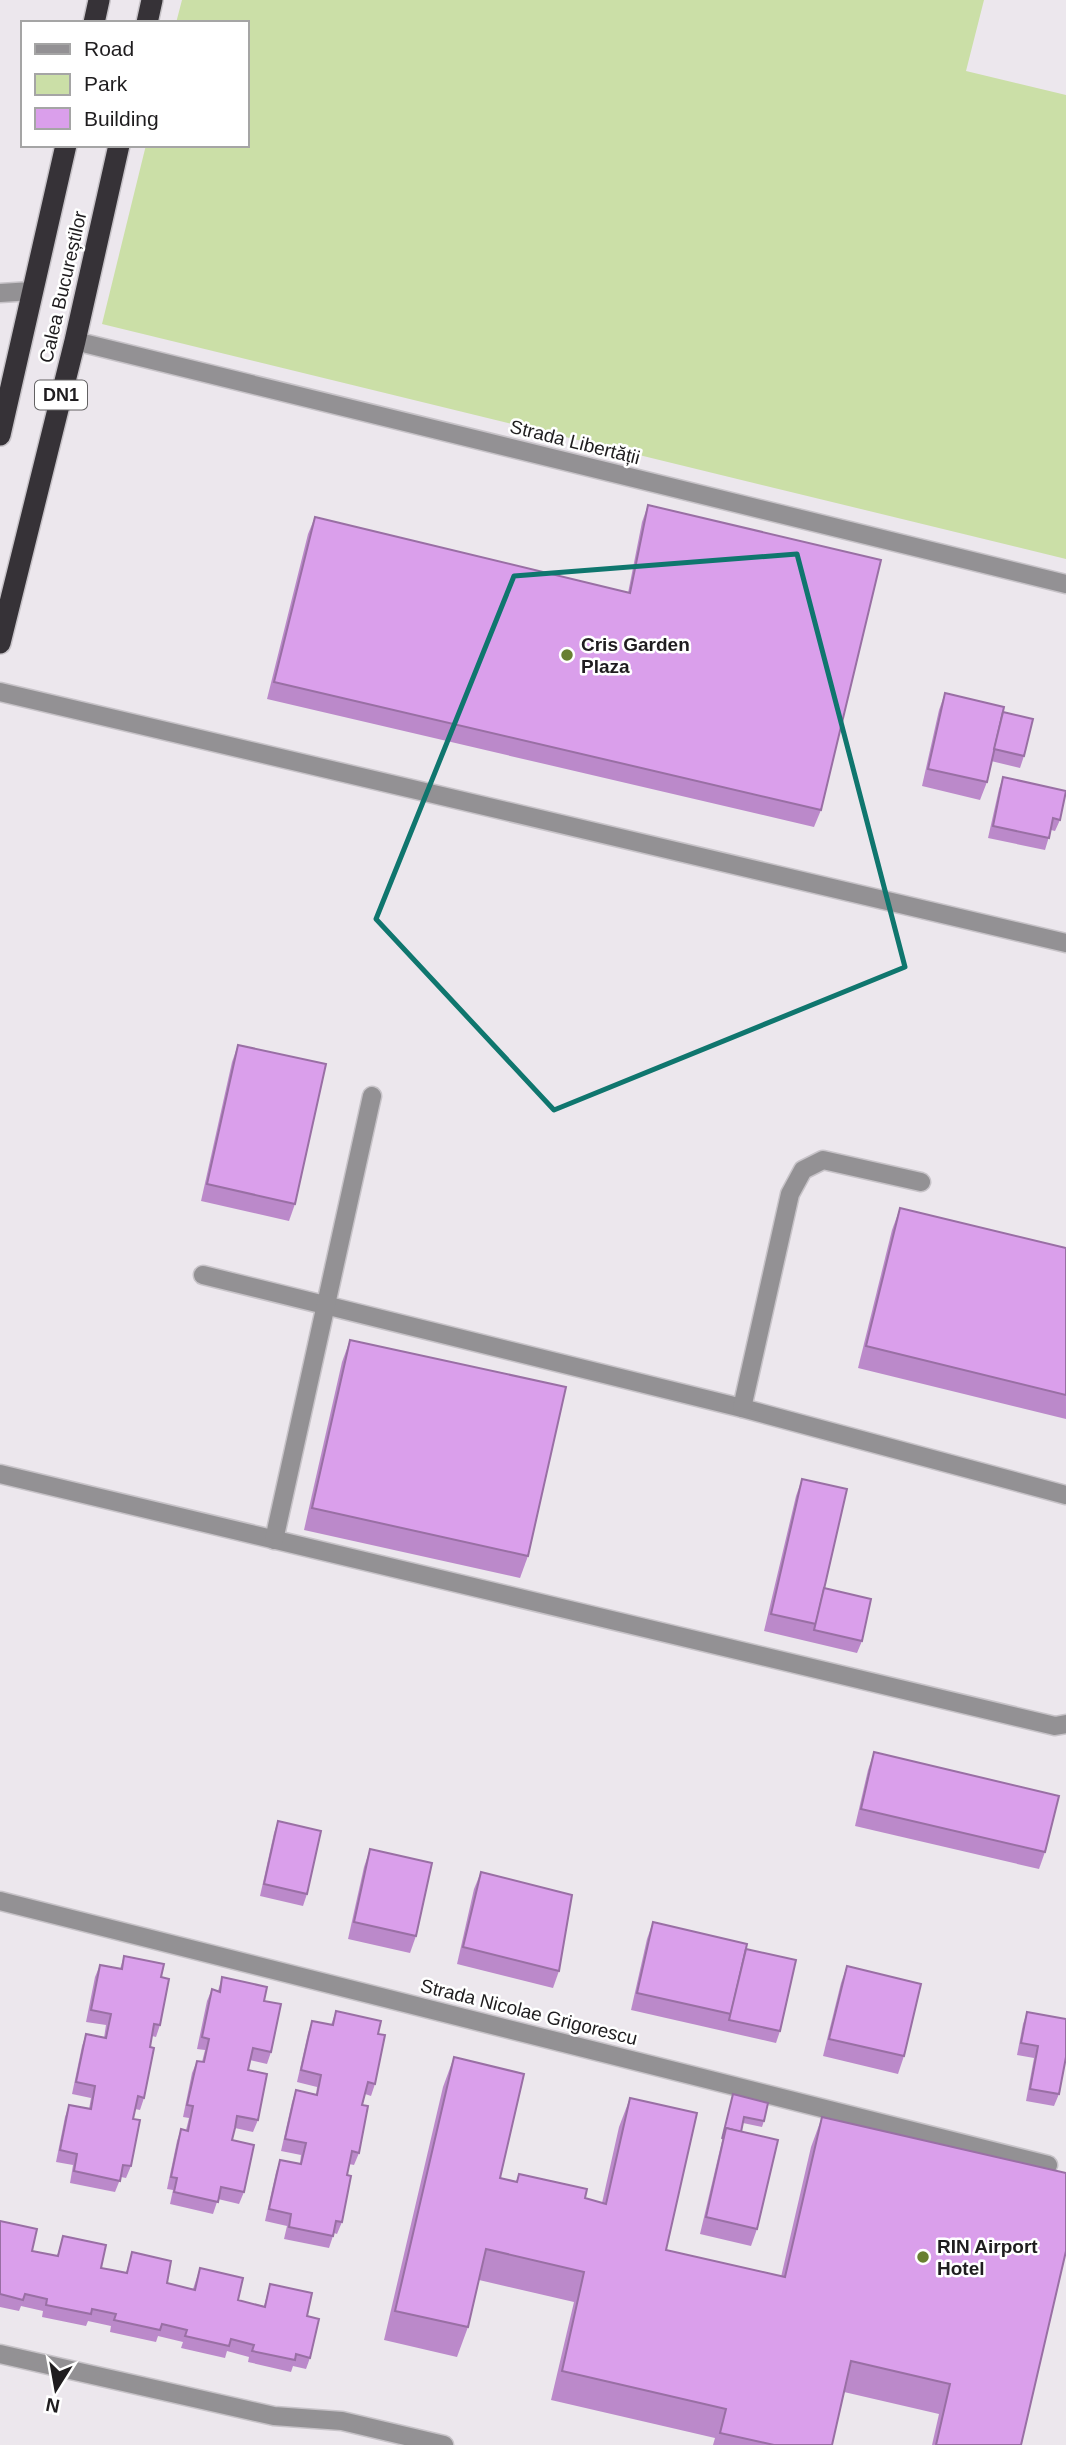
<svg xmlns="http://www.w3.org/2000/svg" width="1066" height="2445" font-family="Helvetica,sans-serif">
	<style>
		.green { fill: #cbdfa7 }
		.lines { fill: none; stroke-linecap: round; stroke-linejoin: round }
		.minor-casing { stroke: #c7c3c8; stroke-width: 21 }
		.highway-casing { stroke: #c7c3c8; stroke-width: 24 }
		.minor { stroke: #939194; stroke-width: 18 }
		.highway { stroke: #363237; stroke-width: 21 }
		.wall { fill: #bb89ca }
		.building { fill: #da9feb; stroke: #996fa4; stroke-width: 2 }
		.marked { fill: none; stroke: #0f766e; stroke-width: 5; stroke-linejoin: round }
		.poi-dot { fill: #687f31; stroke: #fff; stroke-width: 2.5 }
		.labels { text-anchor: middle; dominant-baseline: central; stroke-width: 5; stroke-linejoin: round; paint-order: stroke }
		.shield { fill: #fff; stroke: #626162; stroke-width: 2 }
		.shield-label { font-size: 18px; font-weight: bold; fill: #1f1d1f }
		.street-label { font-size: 19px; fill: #1f1d1f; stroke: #fff }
		.poi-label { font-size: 19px; font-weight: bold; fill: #1f1d1f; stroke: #fff; text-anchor: start }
	</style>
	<rect width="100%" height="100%" fill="#ece7ed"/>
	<!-- green -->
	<path class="green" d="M182,0H984L966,71L1066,95V559L102,324L146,145H247V23H176Z"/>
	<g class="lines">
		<defs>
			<g id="minor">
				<path d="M0,293L32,291"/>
				<path d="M75,341L1066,584"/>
				<path d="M0,692L1066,943"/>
				<path d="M203,1275L742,1408L1066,1495"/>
				<path d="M742,1408L790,1194L803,1170L823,1160L921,1182"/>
				<path d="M0,1474L1055,1726L1066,1724"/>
				<path d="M274,1540L372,1096"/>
				<path d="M0,1901L1048,2165"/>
				<path d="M0,2354L274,2416L342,2421L444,2445"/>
			</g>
			<g id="highway">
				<path d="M94,23L99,0"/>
				<path d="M147,23L152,0"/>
				<path d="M0,435L66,145"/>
				<path d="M0,643L75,341L119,145"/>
			</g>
		</defs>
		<!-- minor casing -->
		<use href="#minor" class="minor-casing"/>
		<!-- highway casing -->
		<use href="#highway" class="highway-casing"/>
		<!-- minor -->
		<use href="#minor" class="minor"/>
		<!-- highway -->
		<use href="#highway" class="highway"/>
	</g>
	<!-- wall -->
	<g class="wall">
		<path d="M648,505L821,810L814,827L267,699L308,534L315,517L628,593L642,522Z"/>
		<path d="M945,693L1003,712L1024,756L1020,768L991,761L987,782L980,800L922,786L939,710Z"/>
		<path d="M1003,777L1060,820L1055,831L1051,830L1045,850L988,838L999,789Z"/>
		<path d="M238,1045L295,1204L289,1221L201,1201L232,1062Z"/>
		<path d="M900,1208L1066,1248V1419L858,1368L892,1230Z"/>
		<path d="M350,1340L528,1556L520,1578L304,1530L342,1362Z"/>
		<path d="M802,1479L824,1588L862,1641L857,1653L764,1631L796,1496Z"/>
		<path d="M874,1752L1045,1852L1039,1869L855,1826L868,1770Z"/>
		<path d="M278,1821L307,1894L303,1906L260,1896L274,1833Z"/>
		<path d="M370,1849L416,1936L410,1953L348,1939L364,1867Z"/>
		<path d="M481,1872L559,1971L553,1988L457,1964L474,1889Z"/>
		<path d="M653,1922L780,2031L776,2043L631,2010L647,1939Z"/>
		<path d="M124,1956L161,1977L160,2025L156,2037L152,2036L150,2047L144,2098L140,2110L135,2109L133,2119L131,2166L126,2178L121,2177L115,2192L70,2183L73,2165L56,2162L65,2117L69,2105L89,2109L91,2098L72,2094L82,2046L86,2034L104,2038L106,2025L86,2022L95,1977L100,1965L120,1969Z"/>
		<path d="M847,1966L904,2056L898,2074L823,2056L841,1983Z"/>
		<path d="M222,1977L264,2001L271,2052L267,2064L250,2060L248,2070L258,2120L253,2132L235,2128L232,2140L244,2192L239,2204L218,2199L213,2214L170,2204L173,2190L167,2189L177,2141L181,2129L186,2130L189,2118L183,2117L192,2073L197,2061L202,2062L205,2050L197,2049L207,2001L212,1989L218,1991Z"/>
		<path d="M336,2011L378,2034L375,2084L371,2096L365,2094L362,2105L359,2153L354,2165L349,2164L347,2175L342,2222L337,2234L334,2233L329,2248L284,2239L287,2226L265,2221L276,2172L280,2160L300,2164L301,2155L281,2151L292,2102L296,2090L316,2095L317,2087L297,2082L308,2033L312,2021L331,2025Z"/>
		<path d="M1027,2012L1059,2094L1054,2106L1026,2101L1034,2058L1017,2055L1023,2024Z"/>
		<path d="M454,2057L500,2178L516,2182L519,2174L585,2198L602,2203L619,2127L630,2098L666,2250L781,2277L811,2147L822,2117L1021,2445H932L939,2414L844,2392L832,2445H713L715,2438L551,2400L574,2302L479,2280L468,2327L457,2357L384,2340L443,2087Z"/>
		<path d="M733,2094L764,2121L762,2127L743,2123L741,2132L757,2229L751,2246L700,2234Z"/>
		<path d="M0,2221L32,2251L57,2256L63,2236L101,2268L126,2273L132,2252L167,2283L193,2289L200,2268L238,2300L264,2306L270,2284L307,2316L310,2358L306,2369L293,2366L291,2372L248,2362L249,2357L227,2351L225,2358L181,2348L183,2342L158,2336L156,2342L110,2332L111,2326L88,2321L86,2326L42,2317L43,2311L21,2306L19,2311L0,2307Z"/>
	</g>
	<!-- building -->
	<g class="building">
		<path d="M648,505L881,560L821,810L274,682L315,517L630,593Z"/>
		<path d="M945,693L1004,707L987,782L928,769Z"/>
		<path d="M1003,712L1033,719L1024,756L994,749Z"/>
		<path d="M1003,777L1066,791L1060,820L1053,818L1049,838L993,826Z"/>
		<path d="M238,1045L326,1064L295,1204L207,1184Z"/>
		<path d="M900,1208L1066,1248V1395L866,1346Z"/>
		<path d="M350,1340L566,1387L528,1556L312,1508Z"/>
		<path d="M802,1479L847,1489L816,1624L771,1614Z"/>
		<path d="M824,1588L871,1599L862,1641L814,1630Z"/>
		<path d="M874,1752L1059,1796L1045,1852L861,1809Z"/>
		<path d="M278,1821L321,1831L307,1894L264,1884Z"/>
		<path d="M370,1849L432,1863L416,1936L354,1922Z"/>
		<path d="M481,1872L572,1895L559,1971L463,1947Z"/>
		<path d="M653,1922L747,1944L731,2014L637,1993Z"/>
		<path d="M746,1949L796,1960L780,2031L729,2020Z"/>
		<path d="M124,1956L164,1964L161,1977L169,1979L160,2025L154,2024L150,2047L154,2048L144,2098L138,2096L133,2119L140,2120L131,2166L123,2165L120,2181L74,2171L77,2154L60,2150L69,2105L91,2109L95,2086L76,2082L86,2034L106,2038L111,2014L91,2010L100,1965L122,1969Z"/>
		<path d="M847,1966L921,1984L904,2056L829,2039Z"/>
		<path d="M222,1977L267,1987L264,2001L281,2004L271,2052L253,2048L248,2070L267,2074L258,2120L237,2116L235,2128L232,2140L254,2145L244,2192L221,2187L218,2202L174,2192L177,2178L171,2177L181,2129L188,2131L193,2106L187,2105L197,2061L204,2062L209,2039L202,2037L212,1989L220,1992Z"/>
		<path d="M336,2011L381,2021L378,2034L385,2035L375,2084L368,2082L362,2105L368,2106L359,2153L352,2151L347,2175L351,2176L342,2222L336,2221L333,2236L289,2227L291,2214L269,2209L280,2160L301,2164L306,2143L285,2139L296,2090L317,2095L321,2075L301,2070L312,2021L333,2025Z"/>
		<path d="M1027,2012L1066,2019V2057L1059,2094L1030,2089L1038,2046L1021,2043Z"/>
		<path d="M454,2057L524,2074L500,2178L517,2182L519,2174L587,2189L585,2198L606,2204L630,2098L697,2113L666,2250L785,2277L822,2117L1066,2173V2251L1021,2445H936L950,2384L851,2361L832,2445H774L720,2433L726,2409L562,2371L584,2272L486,2249L468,2327L395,2311Z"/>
		<path d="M733,2094L768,2103L764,2121L744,2117L741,2132L726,2128L722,2139Z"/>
		<path d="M726,2128L778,2140L757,2229L706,2217Z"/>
		<path d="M0,2221L37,2229L32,2251L58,2256L63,2236L106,2245L101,2268L112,2270L127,2273L132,2252L171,2261L167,2283L195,2290L200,2268L243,2278L238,2300L265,2307L270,2284L312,2293L307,2316L319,2319L310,2358L296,2354L295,2360L252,2351L254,2345L231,2339L229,2346L185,2336L187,2330L162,2324L160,2330L114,2320L116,2314L92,2309L91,2314L46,2305L47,2299L25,2294L23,2300L0,2294Z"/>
	</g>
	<!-- marked area -->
	<path class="marked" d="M797,554L905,967L554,1110L376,919L514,576Z"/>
	<!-- markers -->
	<g class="poi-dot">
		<circle cx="567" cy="655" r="7"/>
		<circle cx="923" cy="2257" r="7"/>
	</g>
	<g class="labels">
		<!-- shield labels -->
		<rect class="shield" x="35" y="380.5" width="52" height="29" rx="5"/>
		<g class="shield-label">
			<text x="61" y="395">DN1</text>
		</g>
		<!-- street labels -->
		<g class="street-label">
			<text transform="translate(63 287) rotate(-77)">Calea Bucureștilor</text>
			<text transform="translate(575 442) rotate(14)">Strada Libertății</text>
			<text transform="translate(529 2012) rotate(14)">Strada Nicolae Grigorescu</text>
		</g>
		<!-- poi labels -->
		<g class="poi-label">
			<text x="581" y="644">Cris Garden<tspan x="581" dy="22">Plaza</tspan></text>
			<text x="937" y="2246">RIN Airport<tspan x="937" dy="22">Hotel</tspan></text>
		</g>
	</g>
	<!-- legend -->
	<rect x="21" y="21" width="228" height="126" fill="#ffffff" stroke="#a5a5a5" stroke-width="2"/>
	<rect x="35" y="44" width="35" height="10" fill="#939194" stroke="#a5a5a5" stroke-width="2"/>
	<text x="84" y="56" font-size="21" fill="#1f1d1f">Road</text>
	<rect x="35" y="74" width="35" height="21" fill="#cbdfa7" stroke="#a5a5a5" stroke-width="2"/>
	<text x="84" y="91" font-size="21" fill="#1f1d1f">Park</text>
	<rect x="35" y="108" width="35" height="21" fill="#da9feb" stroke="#a5a5a5" stroke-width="2"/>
	<text x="84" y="126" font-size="21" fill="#1f1d1f">Building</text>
	<!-- north arrow -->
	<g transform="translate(56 2389) rotate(191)" stroke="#ffffff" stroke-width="5" paint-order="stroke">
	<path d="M0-5L12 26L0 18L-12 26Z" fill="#1f1d1f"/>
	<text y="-10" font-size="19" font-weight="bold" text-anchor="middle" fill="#1f1d1f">N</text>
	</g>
</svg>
